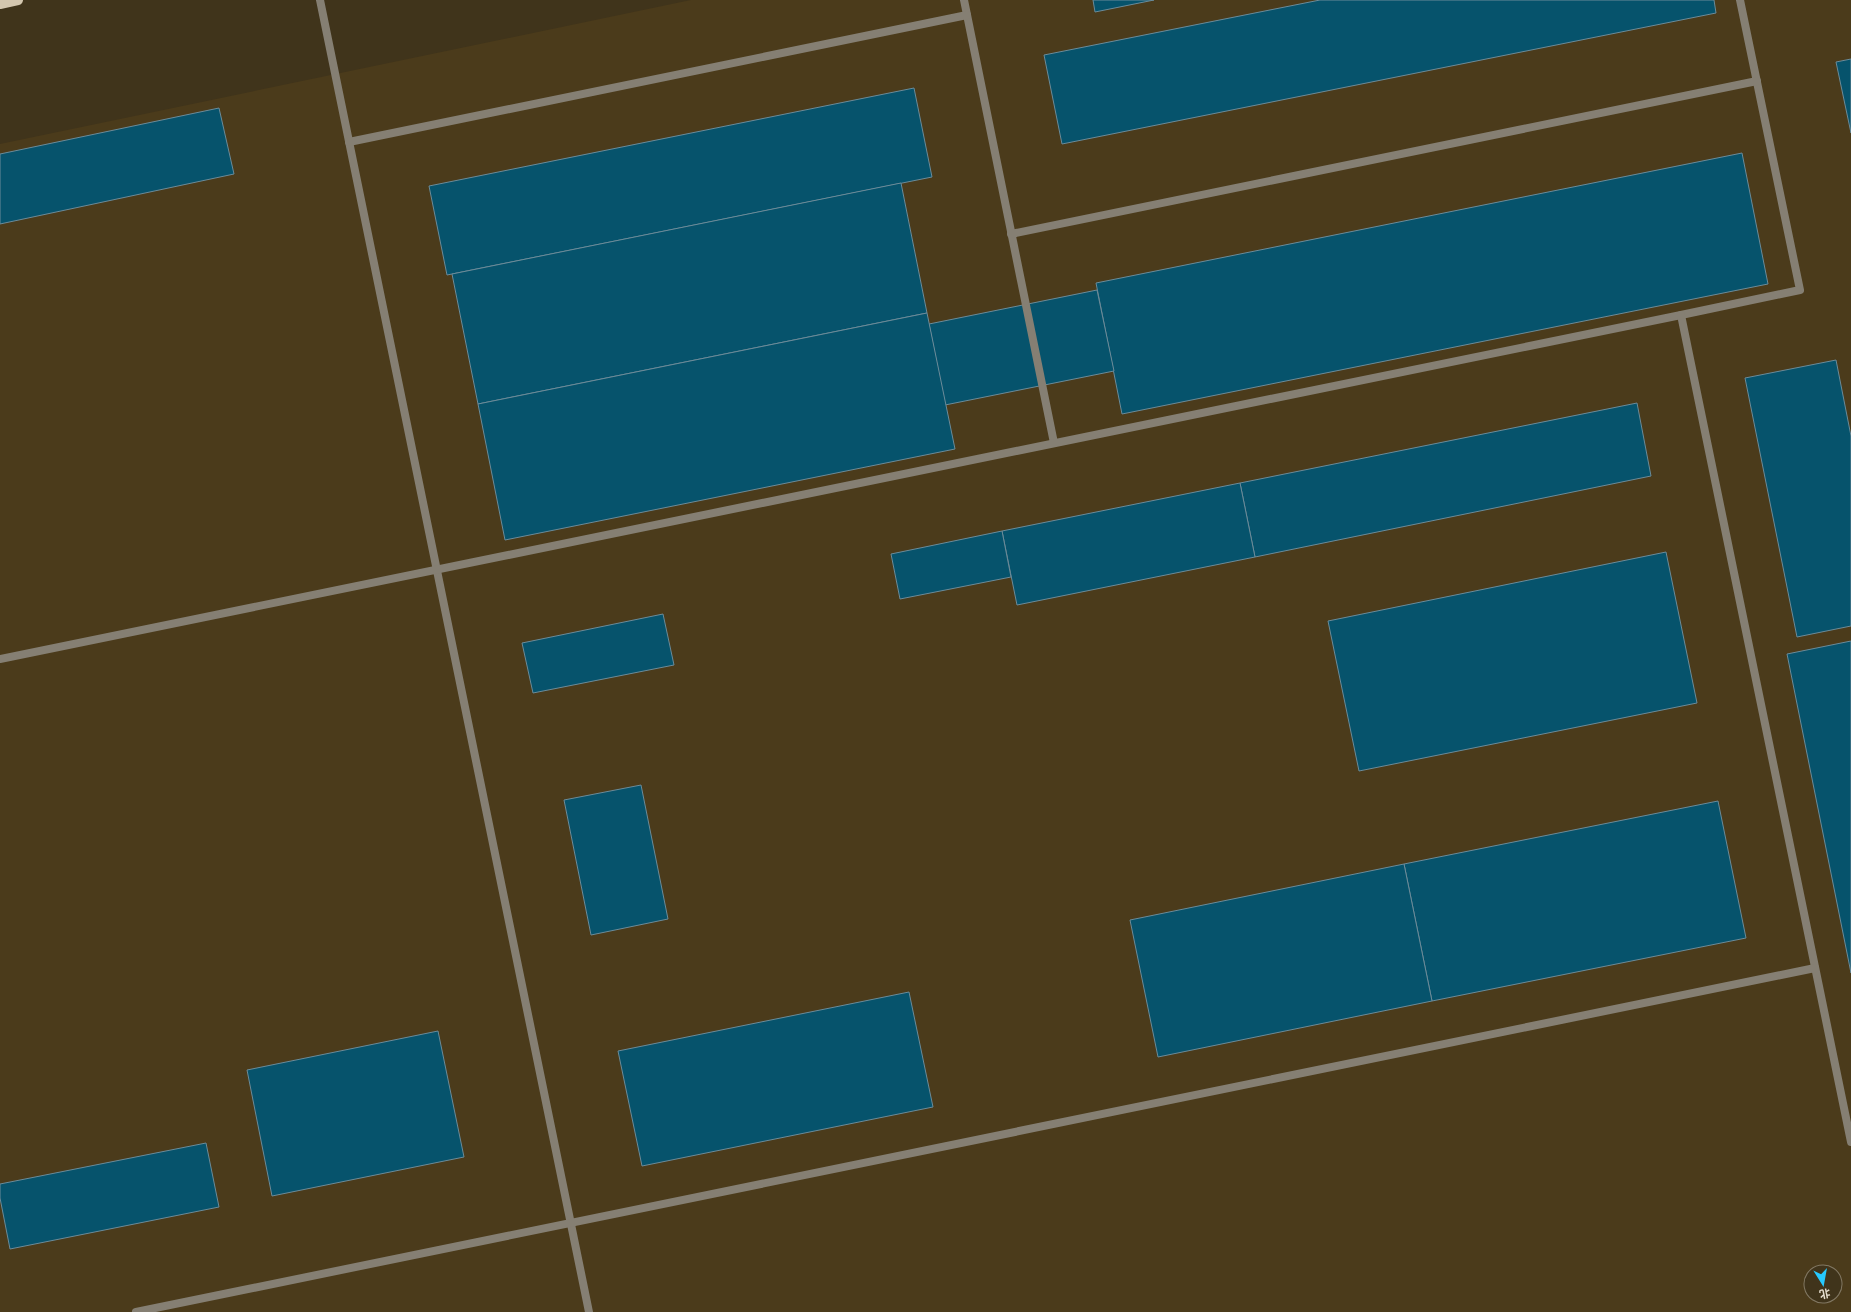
<svg xmlns="http://www.w3.org/2000/svg" width="1851" height="1312" font-family="'Titillium Web','Noto Sans SC',sans-serif">
	<style>
		.built { fill: #4b3b1b; fill-rule: evenodd }
		.building { fill: #06536c; stroke: #6b8b99 }
		.lines { fill: none; stroke-linecap: round; stroke-linejoin: round }
		.service { stroke: #857f73; stroke-width: 8 }
		.primary { stroke: #d4c7af; stroke-width: 10 }
	</style>
	<rect width="100%" height="100%" fill="#40341b"/>
	<!-- built -->
	<path class="built" d="M691,0H1851V1312H0V144ZM1811,1272H1835V1296H1811Z"/>
	<!-- building -->
	<g class="building">
		<path d="M1093,0H1154L1095,12Z"/>
		<path d="M1320,0H1714L1716,13L1062,144L1044,55Z"/>
		<path d="M1851,59V133L1836,62Z"/>
		<path d="M914,88L932,177L447,275L429,186Z"/>
		<path d="M219,108L234,174L0,224V154Z"/>
		<path d="M1742,153L1768,284L1122,414L1096,283Z"/>
		<path d="M901,183L927,313L478,404L452,274Z"/>
		<path d="M1097,290L1114,371L945,405L929,324Z"/>
		<path d="M927,313L955,449L505,540L478,404Z"/>
		<path d="M1836,360L1851,436V626L1797,637L1745,378Z"/>
		<path d="M1637,403L1651,476L1255,557L1240,483Z"/>
		<path d="M1240,483L1255,557L1017,605L1002,531Z"/>
		<path d="M1002,531L1011,577L900,599L891,554Z"/>
		<path d="M1666,552L1697,703L1359,771L1328,621Z"/>
		<path d="M663,614L674,665L533,693L522,643Z"/>
		<path d="M1851,641V973L1787,654Z"/>
		<path d="M641,785L668,919L591,935L564,800Z"/>
		<path d="M1718,801L1746,938L1432,1001L1404,864Z"/>
		<path d="M1404,864L1432,1001L1158,1057L1130,920Z"/>
		<path d="M909,992L933,1107L642,1166L618,1051Z"/>
		<path d="M438,1031L464,1157L272,1196L247,1070Z"/>
		<path d="M206,1143L219,1207L10,1249L0,1198V1184Z"/>
	</g>
	<g class="lines">
		<!-- service -->
		<g class="service">
			<path d="M320,0L589,1312"/>
			<path d="M964,0L1054,443"/>
			<path d="M1740,0L1800,290L1681,315L1851,1142"/>
			<path d="M349,142L967,15"/>
			<path d="M1011,234L1757,81"/>
			<path d="M0,659L1681,315"/>
			<path d="M136,1312L1815,968"/>
		</g>
		<!-- primary -->
		<path class="primary" d="M0,4L18,0"/>
	</g>
	<!-- north arrow -->
	<g transform="translate(1823 1284) rotate(169)"><circle r="19" fill="#40341b" stroke="#827863"/>
	<path d="M0-3L7 15L0 10L-7 15Z" fill="#26c9fe"/>
	<text y="-6" font-size="11" font-weight="bold" text-anchor="middle" fill="#e5decf">北</text>
	</g>
</svg>
